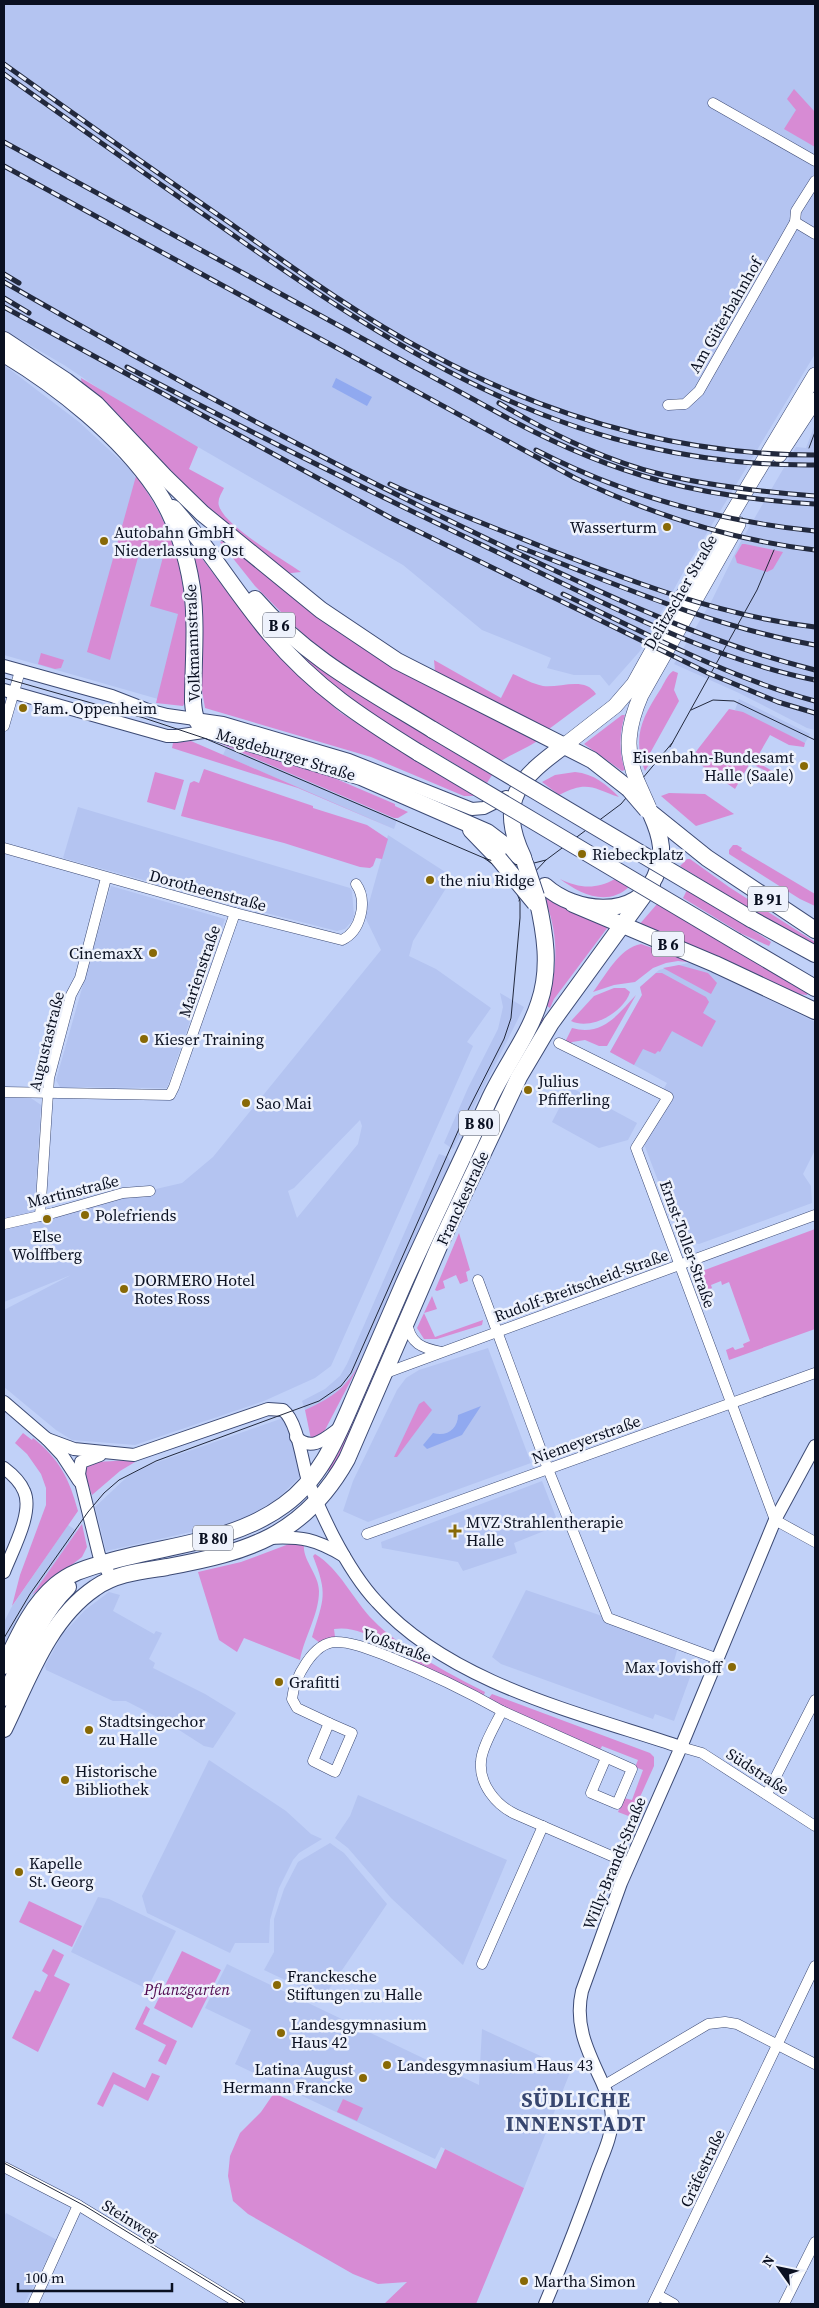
<svg xmlns="http://www.w3.org/2000/svg" width="819" height="2308" font-family="'Source Serif 4',serif">
	<style>
		.built { fill: #b4c4f1; fill-rule: evenodd }
		.green { fill: #d78bd4 }
		.water { fill: #90a9f0 }
		.lines { fill: none; stroke-linecap: round; stroke-linejoin: round }
		.minor-casing { stroke: #3c4a74; stroke-width: 11 }
		.tertiary-casing { stroke: #3c4a74; stroke-width: 14 }
		.secondary-casing { stroke: #3c4a74; stroke-width: 16 }
		.primary-casing { stroke: #3c4a74; stroke-width: 18 }
		.minor { stroke: #fff; stroke-width: 10 }
		.tertiary { stroke: #fff; stroke-width: 12 }
		.secondary { stroke: #fff; stroke-width: 15 }
		.primary { stroke: #fff; stroke-width: 16 }
		.tram { stroke: #22293d; stroke-width: 1 }
		.rail-casing { stroke: #22293d; stroke-width: 5 }
		.rail { stroke: #eef2fc; stroke-width: 3; stroke-dasharray: 9; stroke-linecap: butt }
		.secondary-bridge-casing { stroke: #3c4a74; stroke-width: 16; stroke-linecap: butt }
		.primary-bridge-casing { stroke: #3c4a74; stroke-width: 18; stroke-linecap: butt }
		.secondary-bridge { stroke: #fff; stroke-width: 15 }
		.primary-bridge { stroke: #fff; stroke-width: 16 }
		.poi-dot { fill: #886906; stroke: #eef2fc; stroke-width: 2 }
		.labels { text-anchor: middle; dominant-baseline: central; stroke-width: 5; stroke-linejoin: round; paint-order: stroke }
		.shield { fill: #eef2fc; stroke: #4e5463; stroke-width: 1 }
		.shield-label { font-size: 15px; font-weight: bold; fill: #0a1021 }
		.street-label { font-size: 16px; fill: #0a1021; stroke: #eef2fc }
		.poi-label { font-size: 16px; fill: #0a1021; stroke: #eef2fc; text-anchor: start }
		.park-label { font-size: 16px; font-style: italic; fill: #50084f; stroke: #eef2fc }
		.district-label { font-size: 21px; font-weight: bold; letter-spacing: 1px; fill: #37466f; stroke: #eef2fc }
	</style>
	<rect width="100%" height="100%" fill="#c1d1f8"/>
	<!-- built -->
	<g class="built">
		<path d="M4,4H815V354L684,571L640,651L609,686L600,675H574L547,668L551,658L482,630L403,565L198,447L171,437L64,365L4,330Z"/>
		<path d="M4,365L79,422L131,470L161,526L180,609L158,699L4,655Z"/>
		<path d="M815,424V730L807,728L739,693L674,664L712,600L740,543L796,447L806,448Z"/>
		<path d="M739,699L810,734L805,743L735,710Z"/>
		<path d="M227,746L397,820L394,829L223,755Z"/>
		<path d="M78,807L350,888L352,891L354,916L352,921L345,929L337,931L230,904L63,858Z"/>
		<path d="M388,835L453,877L413,941L409,956L436,969L491,1008L467,1042L473,1046L331,1366L315,1378L264,1401L135,1445L72,1440L56,1430L4,1387V1310L71,1275L4,1302V1098H31L41,1105L34,1217L182,1183L213,1157L381,950L365,917ZM360,1120L362,1126L358,1144L297,1218L288,1191L294,1188Z"/>
		<path d="M111,886L225,919L167,1088L60,1087L56,1080Z"/>
		<path d="M692,962L815,1022V1150L803,1174L811,1186L812,1203L699,1244L688,1242L678,1233L644,1144L673,1094L663,1090L667,1083L610,1052L642,995L640,987L659,970Z"/>
		<path d="M500,993L524,1007L453,1149L444,1143L468,1088L498,1029L503,1007Z"/>
		<path d="M570,1087L637,1123L628,1140L599,1148L552,1122Z"/>
		<path d="M439,1154L448,1157L451,1164L421,1225L362,1359L353,1375L341,1390L322,1403L305,1410L302,1401L325,1389L340,1376L347,1364Z"/>
		<path d="M488,1348L531,1463L368,1522L343,1511L353,1481L397,1390L406,1378L419,1370Z"/>
		<path d="M283,1418L287,1422L301,1476L277,1499L240,1521L106,1551L95,1507L128,1476L149,1465Z"/>
		<path d="M542,1481L559,1525L514,1543L517,1553L463,1571L458,1562L382,1548L381,1542Z"/>
		<path d="M68,1525L77,1531L20,1613L4,1644V1622L11,1608Z"/>
		<path d="M526,1590L608,1618L678,1647L674,1661L693,1669L674,1721L655,1714L653,1719L501,1664L492,1657Z"/>
		<path d="M109,1592L120,1595L113,1611L154,1634L156,1631L162,1633L149,1659L155,1663L153,1668L205,1694L236,1713L213,1748L204,1746L165,1721L126,1701H113L46,1670L45,1666L62,1635L85,1610Z"/>
		<path d="M209,1760L286,1811L311,1834L322,1839L299,1853L293,1860L279,1888L270,1920L269,1943H235L230,1953L147,1913L142,1896Z"/>
		<path d="M358,1795L507,1860L463,1965L391,1898L348,1848L335,1838L350,1816Z"/>
		<path d="M330,1843L344,1853L387,1904L323,1998L264,1970L274,1952V1919L284,1889L298,1862Z"/>
		<path d="M98,1897L109,1899L176,1931L147,1989L71,1952Z"/>
		<path d="M227,1964L479,2085L482,2029L571,2070L524,2188L441,2147L435,2159L235,2064L251,2030L205,2008Z"/>
		<path d="M6,2213L57,2240L24,2304H4V2217Z"/>
	</g>
	<!-- green -->
	<g class="green">
		<path d="M794,89L815,112V147L784,129L796,110L787,99Z"/>
		<path d="M81,378L198,447L189,469L224,488C221,494 217,500 219,506C225,526 282,559 301,572L282,574L218,519L82,386Z"/>
		<path d="M136,476C192,552 187,610 186,700L183,706L156,703L178,614L150,606L163,557L140,550L110,660L87,652Z"/>
		<path d="M222,541L338,629L540,739C526,749 515,752 501,761L353,674L310,641L255,586L220,542Z"/>
		<path d="M742,544H745L783,552L773,569L767,572L737,563L735,556Z"/>
		<path d="M195,549L234,601L291,669L341,713L475,796H464L371,757L205,708L201,685L191,550Z"/>
		<path d="M245,591L422,733L492,775L487,783L352,703L296,654Z"/>
		<path d="M41,653L64,660L61,668L55,669L38,664Z"/>
		<path d="M434,660L501,698L513,674C522,678 533,684 543,686C561,688 585,676 596,694L549,729L522,717L435,672Z"/>
		<path d="M673,671L678,673L674,690L679,701L649,755L653,758L645,771C632,737 642,718 660,690C664,684 667,675 673,671Z"/>
		<path d="M729,709L743,712L805,743L804,747L789,745L770,735L755,761L781,776L780,778L750,763L735,789L691,758Z"/>
		<path d="M622,715H625C619,733 619,753 625,770L622,771L584,744Z"/>
		<path d="M191,741L394,829L298,788L172,748L173,743Z"/>
		<path d="M220,741L313,769L395,804V806L408,812L398,818H394L219,743Z"/>
		<path d="M204,769L313,806V808L367,825L388,839L382,859L376,858L373,866L370,868L360,867L284,843L181,816L190,783L194,781L199,783Z"/>
		<path d="M155,772L184,780L175,810L147,802Z"/>
		<path d="M575,772C594,774 606,784 619,797C593,788 587,780 559,795L542,782L555,775Z"/>
		<path d="M669,793L705,794L734,814L696,826L661,796Z"/>
		<path d="M733,845H737L742,848L741,850L815,894V906L800,899L729,854V850Z"/>
		<path d="M687,859H690L729,887L815,942V950L680,866Z"/>
		<path d="M615,879L629,887C607,907 580,894 560,879C579,888 595,890 615,879Z"/>
		<path d="M687,890L762,936L771,942L769,946L742,934L683,898Z"/>
		<path d="M542,892L561,906L608,927L554,999L550,1008L547,1006C559,965 559,931 542,892Z"/>
		<path d="M657,904L809,991L807,995L797,994L638,926Z"/>
		<path d="M641,944L695,963L678,961L666,963L653,968L635,982L614,985L593,992C606,975 619,948 641,944Z"/>
		<path d="M679,965L708,973L717,983L711,994L663,968Z"/>
		<path d="M656,973H662L706,997L709,1002L703,1013L716,1021L702,1047L672,1031L660,1052L658,1051L655,1054L643,1049L634,1065L610,1052L642,995L640,987Z"/>
		<path d="M614,988H625L630,992C624,1012 591,1031 571,1021L594,996Z"/>
		<path d="M636,995L607,1046H599L585,1040L572,1042L569,1047L564,1044L572,1028C603,1037 619,1013 636,995Z"/>
		<path d="M542,1018L545,1019L333,1475L328,1470L491,1114Z"/>
		<path d="M815,1229V1329L729,1360L726,1350L733,1347L735,1350L744,1347L743,1344L750,1341L729,1282L722,1285L721,1281L711,1285L712,1288L705,1291L699,1278L702,1271Z"/>
		<path d="M459,1233L470,1270L466,1272L468,1281L460,1284L456,1275L443,1281L445,1288L437,1291L435,1290Z"/>
		<path d="M432,1296L437,1309L424,1313L435,1337L483,1320L482,1325L437,1339H424L417,1328Z"/>
		<path d="M362,1359L325,1430L322,1435L311,1439L305,1410C334,1397 347,1387 362,1359Z"/>
		<path d="M424,1401L432,1410L397,1457H394L419,1404Z"/>
		<path d="M23,1433L32,1440L33,1438C60,1460 69,1478 78,1511L12,1606L20,1575L46,1505V1488L41,1474L27,1454L15,1443Z"/>
		<path d="M134,1458L135,1462L120,1471L92,1495L85,1475L87,1465C103,1459 118,1463 134,1458Z"/>
		<path d="M82,1524L87,1547L82,1557L32,1595Z"/>
		<path d="M289,1544H304C302,1560 319,1574 319,1591C319,1615 304,1637 300,1660L244,1638L237,1652L219,1640L198,1572L241,1562Z"/>
		<path d="M315,1554C340,1569 353,1600 373,1620C401,1649 450,1674 485,1692L483,1698L413,1663L411,1657L386,1647L381,1649L383,1641C367,1635 352,1626 334,1629L335,1637L320,1643L312,1637C324,1598 328,1595 313,1556Z"/>
		<path d="M492,1694L650,1753L654,1757V1766L631,1817L618,1812L624,1798L632,1800L643,1770L635,1767L638,1760L602,1746L599,1752L524,1719L488,1699Z"/>
		<path d="M29,1901L82,1926L72,1947L19,1922Z"/>
		<path d="M53,1949L64,1955L54,1976L70,1984L38,2052L12,2038L35,1990L40,1992L48,1975L42,1971Z"/>
		<path d="M182,1951L221,1970L192,2028L154,2008Z"/>
		<path d="M146,2006L150,2009L143,2024L177,2041L166,2065L158,2061L166,2045L135,2029Z"/>
		<path d="M113,2072L145,2088L152,2073L160,2076L148,2101L114,2084L103,2107L97,2104Z"/>
		<path d="M274,2093L436,2169L445,2149L524,2188L476,2304H384L407,2282L378,2284L353,2274L248,2214L233,2201L228,2176L230,2156L240,2133L261,2112Z"/>
		<path d="M343,2099L363,2108L357,2121L337,2112Z"/>
	</g>
	<!-- water -->
	<g class="water">
		<path d="M336,378L372,397L367,406L332,387Z"/>
		<path d="M481,1406L462,1435L427,1449L423,1445L433,1433C447,1437 458,1429 458,1415Z"/>
	</g>
	<g class="lines">
		<defs>
			<g id="minor">
				<path d="M713,103L815,161"/>
				<path d="M795,222L815,234"/>
				<path d="M668,405L685,404L699,391L795,222L796,211L815,181"/>
				<path d="M4,726L20,671"/>
				<path d="M4,848L235,913L342,940C361,931 368,901 356,884"/>
				<path d="M559,1043L668,1097L636,1148L775,1520L815,1542"/>
				<path d="M4,1092L170,1095L174,1087L235,913"/>
				<path d="M40,1216L49,1078L71,995L80,978L106,878"/>
				<path d="M4,1224L53,1213L123,1193L150,1191"/>
				<path d="M478,1280L548,1469L608,1618L718,1659"/>
				<path d="M407,1322C410,1344 422,1348 441,1352"/>
				<path d="M383,1374L815,1215"/>
				<path d="M367,1534L815,1373"/>
				<path d="M502,1711L632,1769L617,1804L591,1793L606,1758"/>
				<path d="M329,1723L297,1708L292,1699C294,1679 313,1642 336,1642C353,1642 371,1650 387,1656C427,1672 465,1690 502,1711C496,1724 481,1748 481,1762C479,1784 496,1805 515,1814L630,1864"/>
				<path d="M329,1723L352,1733L335,1772L313,1761Z"/>
				<path d="M681,1747L702,1753L815,1826"/>
				<path d="M767,1794L815,1700"/>
				<path d="M482,1964L543,1826"/>
				<path d="M603,2086L708,2024L725,2022L737,2024L815,2064"/>
				<path d="M4,2167L78,2205L240,2304"/>
				<path d="M658,2295L674,2304"/>
				<path d="M33,2304L78,2205"/>
				<path d="M653,2304L815,1966"/>
				<path d="M784,2304L815,2242"/>
			</g>
			<g id="tertiary">
				<path d="M4,666L112,696L148,710L167,715L223,723L349,760L472,809L484,808L506,797"/>
				<path d="M4,690L167,736H176L210,731"/>
				<path d="M4,1402L47,1439L62,1455L79,1481"/>
				<path d="M296,1437C312,1453 327,1437 341,1427"/>
				<path d="M47,1439L74,1449L134,1455L268,1409L283,1410C298,1422 302,1462 308,1481C315,1499 324,1518 333,1536C345,1559 359,1583 377,1602C451,1684 580,1713 681,1747"/>
				<path d="M100,1455L81,1462L79,1474L99,1555L111,1578"/>
				<path d="M4,1468C12,1474 20,1481 24,1491C34,1512 12,1551 4,1572"/>
				<path d="M268,1538C301,1536 316,1539 344,1556"/>
				<path d="M545,2304C563,2261 580,2217 596,2173C602,2156 612,2137 612,2118C612,2105 607,2093 602,2082C588,2052 574,2025 582,1991L621,1883L681,1747L775,1520L815,1446"/>
			</g>
			<g id="secondary">
				<path d="M779,455L815,400"/>
				<path d="M565,745L615,706L634,684L684,594L815,375"/>
				<path d="M637,781C624,750 628,725 641,695L738,524"/>
			</g>
			<g id="primary">
				<path d="M4,340L66,381L96,404L165,477L202,513L321,610L397,661L592,760L629,789"/>
				<path d="M4,354C59,387 120,436 156,489C175,517 187,555 192,588C197,626 193,665 193,702C194,716 196,726 210,731L361,777L487,832L524,860"/>
				<path d="M173,508C209,547 236,594 271,635C316,688 361,717 419,753"/>
				<path d="M255,599C306,658 368,690 433,730"/>
				<path d="M651,813L707,858L815,930"/>
				<path d="M471,830L499,859"/>
				<path d="M523,857C496,800 520,778 565,745"/>
				<path d="M545,886C575,913 635,920 655,877C659,868 662,858 661,847C660,836 656,825 651,814"/>
				<path d="M573,904L715,964L815,1011"/>
				<path d="M751,919L815,954"/>
				<path d="M737,942L815,988"/>
				<path d="M4,1666C18,1637 31,1606 56,1585C70,1573 84,1569 101,1564C162,1545 231,1544 284,1505C323,1477 339,1432 357,1391C373,1355 388,1319 404,1283C432,1221 462,1160 490,1098C505,1066 528,1037 539,1003C551,968 545,933 537,898"/>
				<path d="M4,1698C22,1661 38,1616 68,1587"/>
				<path d="M4,1729C28,1680 48,1620 95,1588C116,1573 142,1571 167,1567C248,1552 304,1536 347,1459L440,1244L519,1077L551,1023L652,884"/>
			</g>
		</defs>
		<!-- minor casing -->
		<use href="#minor" class="minor-casing"/>
		<!-- tertiary casing -->
		<use href="#tertiary" class="tertiary-casing"/>
		<!-- secondary casing -->
		<use href="#secondary" class="secondary-casing"/>
		<!-- primary casing -->
		<use href="#primary" class="primary-casing"/>
		<!-- minor -->
		<use href="#minor" class="minor"/>
		<!-- tertiary -->
		<use href="#tertiary" class="tertiary"/>
		<!-- secondary -->
		<use href="#secondary" class="secondary"/>
		<!-- primary -->
		<use href="#primary" class="primary"/>
		<!-- tram -->
		<g class="tram">
			<path d="M809,448L815,432"/>
			<path d="M4,678L144,718L204,738L484,858L502,864L526,865L546,860L621,804L673,742"/>
			<path d="M691,710L713,700L734,701L815,740"/>
			<path d="M670,747L757,590L774,550"/>
			<path d="M519,901L530,877L546,860"/>
			<path d="M4,1638L30,1594L88,1512L104,1493L119,1480L156,1461L319,1401L341,1386L351,1373L462,1122L504,1039L511,1018L520,918V901L514,886L505,873L484,858"/>
			<path d="M4,2163L85,2206L245,2304"/>
		</g>
		<defs>
			<g id="rail">
				<path d="M4,64C78,117 152,169 227,221C293,268 359,316 431,354C551,418 679,455 815,455"/>
				<path d="M4,74C75,125 147,175 219,225C407,358 576,467 815,465"/>
				<path d="M4,142L513,421C617,476 698,497 815,504"/>
				<path d="M4,166L575,478C650,514 732,540 815,550"/>
				<path d="M4,274L19,283"/>
				<path d="M4,282C165,375 328,463 496,543C600,592 703,642 815,670"/>
				<path d="M4,298L29,313"/>
				<path d="M4,307L391,518L708,673L778,702L815,713"/>
				<path d="M127,367C257,436 389,501 522,564C616,609 712,659 815,680"/>
				<path d="M499,403C549,433 604,460 660,474C711,486 763,492 815,496"/>
				<path d="M536,450C623,495 718,521 815,531"/>
				<path d="M390,484C441,508 493,527 545,548C633,582 721,616 815,627"/>
				<path d="M519,547C615,584 713,627 815,645"/>
				<path d="M563,594C645,633 727,677 815,701"/>
			</g>
		</defs>
		<!-- rail casing -->
		<use href="#rail" class="rail-casing"/>
		<!-- rail -->
		<use href="#rail" class="rail"/>
		<defs>
			<path id="secondary-bridge" d="M637,781L649,808"/>
			<g id="primary-bridge">
				<path d="M433,730L751,919"/>
				<path d="M419,753L737,942"/>
				<path d="M629,789L647,810"/>
				<path d="M499,859L535,903"/>
				<path d="M525,863L536,896"/>
			</g>
		</defs>
		<!-- secondary-bridge casing -->
		<use href="#secondary-bridge" class="secondary-bridge-casing"/>
		<!-- primary-bridge casing -->
		<use href="#primary-bridge" class="primary-bridge-casing"/>
		<!-- secondary-bridge -->
		<use href="#secondary-bridge" class="secondary-bridge"/>
		<!-- primary-bridge -->
		<use href="#primary-bridge" class="primary-bridge"/>
	</g>
	<!-- markers -->
	<g class="poi-dot">
		<circle cx="667" cy="527" r="5"/>
		<circle cx="104" cy="541" r="5"/>
		<circle cx="23" cy="708" r="5"/>
		<circle cx="804" cy="766" r="5"/>
		<circle cx="582" cy="854" r="5"/>
		<circle cx="430" cy="880" r="5"/>
		<circle cx="153" cy="953" r="5"/>
		<circle cx="144" cy="1039" r="5"/>
		<circle cx="528" cy="1090" r="5"/>
		<circle cx="246" cy="1103" r="5"/>
		<circle cx="85" cy="1215" r="5"/>
		<circle cx="47" cy="1219" r="5"/>
		<circle cx="124" cy="1289" r="5"/>
		<path d="M452.5 1523.5h5v5h5v5h-5v5h-5v-5h-5v-5h5z"/>
		<circle cx="732" cy="1667" r="5"/>
		<circle cx="279" cy="1682" r="5"/>
		<circle cx="89" cy="1730" r="5"/>
		<circle cx="65" cy="1780" r="5"/>
		<circle cx="19" cy="1872" r="5"/>
		<circle cx="277" cy="1985" r="5"/>
		<circle cx="281" cy="2033" r="5"/>
		<circle cx="387" cy="2065" r="5"/>
		<circle cx="363" cy="2078" r="5"/>
		<circle cx="524" cy="2281" r="5"/>
	</g>
	<g class="labels">
		<!-- shield labels -->
		<g class="shield">
			<rect x="263" y="612.5" width="32" height="25" rx="4"/>
			<rect x="748" y="886.5" width="40" height="25" rx="4"/>
			<rect x="652" y="931.5" width="32" height="25" rx="4"/>
			<rect x="459" y="1110.5" width="40" height="25" rx="4"/>
			<rect x="193" y="1525.5" width="40" height="25" rx="4"/>
		</g>
		<g class="shield-label">
			<text x="279" y="625">B 6</text>
			<text x="768" y="899">B 91</text>
			<text x="668" y="944">B 6</text>
			<text x="479" y="1123">B 80</text>
			<text x="213" y="1538">B 80</text>
		</g>
		<!-- street labels -->
		<g class="street-label">
			<text transform="translate(725 315) rotate(-60)">Am Güterbahnhof</text>
			<text transform="translate(680 592) rotate(-60)">Delitzscher Straße</text>
			<text transform="translate(192 643) rotate(-92)">Volkmannstraße</text>
			<text transform="translate(286 754) rotate(17)">Magdeburger Straße</text>
			<text transform="translate(208 890) rotate(15)">Dorotheenstraße</text>
			<text transform="translate(199 971) rotate(-71)">Marienstraße</text>
			<text transform="translate(46 1041) rotate(-76)">Augustastraße</text>
			<text transform="translate(73 1191) rotate(-14)">Martinstraße</text>
			<text transform="translate(462 1198) rotate(-65)">Franckestraße</text>
			<text transform="translate(688 1244) rotate(70)">Ernst-Toller-Straße</text>
			<text transform="translate(581 1285) rotate(-20)">Rudolf-Breitscheid-Straße</text>
			<text transform="translate(586 1439) rotate(-20)">Niemeyerstraße</text>
			<text transform="translate(397 1645) rotate(20)">Voßstraße</text>
			<text transform="translate(758 1771) rotate(33)">Südstraße</text>
			<text transform="translate(614 1863) rotate(-68)">Willy-Brandt-Straße</text>
			<text transform="translate(702 2168) rotate(-65)">Gräfestraße</text>
			<text transform="translate(131 2220) rotate(32)">Steinweg</text>
		</g>
		<!-- poi labels -->
		<g class="poi-label">
			<text x="657" y="527" text-anchor="end">Wasserturm</text>
			<text x="114" y="532">Autobahn GmbH<tspan x="114" dy="18">Niederlassung Ost</tspan></text>
			<text x="33" y="708">Fam. Oppenheim</text>
			<text x="794" y="757" text-anchor="end">Eisenbahn-Bundesamt<tspan x="794" dy="18">Halle (Saale)</tspan></text>
			<text x="592" y="854">Riebeckplatz</text>
			<text x="440" y="880">the niu Ridge</text>
			<text x="143" y="953" text-anchor="end">CinemaxX</text>
			<text x="154" y="1039">Kieser Training</text>
			<text x="538" y="1081">Julius<tspan x="538" dy="18">Pfifferling</tspan></text>
			<text x="256" y="1103">Sao Mai</text>
			<text x="95" y="1215">Polefriends</text>
			<text x="47" y="1236" text-anchor="middle">Else<tspan x="47" dy="18">Wolffberg</tspan></text>
			<text x="134" y="1280">DORMERO Hotel<tspan x="134" dy="18">Rotes Ross</tspan></text>
			<text x="466" y="1522">MVZ Strahlentherapie<tspan x="466" dy="18">Halle</tspan></text>
			<text x="722" y="1667" text-anchor="end">Max Jovishoff</text>
			<text x="289" y="1682">Grafitti</text>
			<text x="99" y="1721">Stadtsingechor<tspan x="99" dy="18">zu Halle</tspan></text>
			<text x="75" y="1771">Historische<tspan x="75" dy="18">Bibliothek</tspan></text>
			<text x="29" y="1863">Kapelle<tspan x="29" dy="18">St. Georg</tspan></text>
			<text x="287" y="1976">Franckesche<tspan x="287" dy="18">Stiftungen zu Halle</tspan></text>
			<text x="291" y="2024">Landesgymnasium<tspan x="291" dy="18">Haus 42</tspan></text>
			<text x="397" y="2065">Landesgymnasium Haus 43</text>
			<text x="353" y="2069" text-anchor="end">Latina August<tspan x="353" dy="18">Hermann Francke</tspan></text>
			<text x="534" y="2281">Martha Simon</text>
		</g>
		<!-- park labels -->
		<g class="park-label">
			<text x="187" y="1989">Pflanzgarten</text>
		</g>
		<!-- district labels -->
		<g class="district-label">
			<text x="576" y="2099">SÜDLICHE<tspan x="576" dy="24">INNENSTADT</tspan></text>
		</g>
	</g>
	<!-- border -->
	<rect width="819" height="2308" fill="none" stroke="#0a1021" stroke-width="10"/>
	<!-- north arrow -->
	<g transform="translate(779 2268) rotate(303)" stroke="#eef2fc" stroke-width="4" paint-order="stroke">
	<path d="M0-4L9 19L0 12L-9 19Z" fill="#0a1021"/>
	<text y="-8" font-size="14" font-weight="bold" text-anchor="middle" fill="#0a1021">N</text>
	</g>
	<!-- scale -->
	<path d="M18 2283v8h154v-8" fill="none" stroke="#0a1021" stroke-width="2.5"/>
	<text x="25" y="2283" font-size="15" fill="#0a1021" stroke="#eef2fc" stroke-width="4" paint-order="stroke">100 m</text>
</svg>
